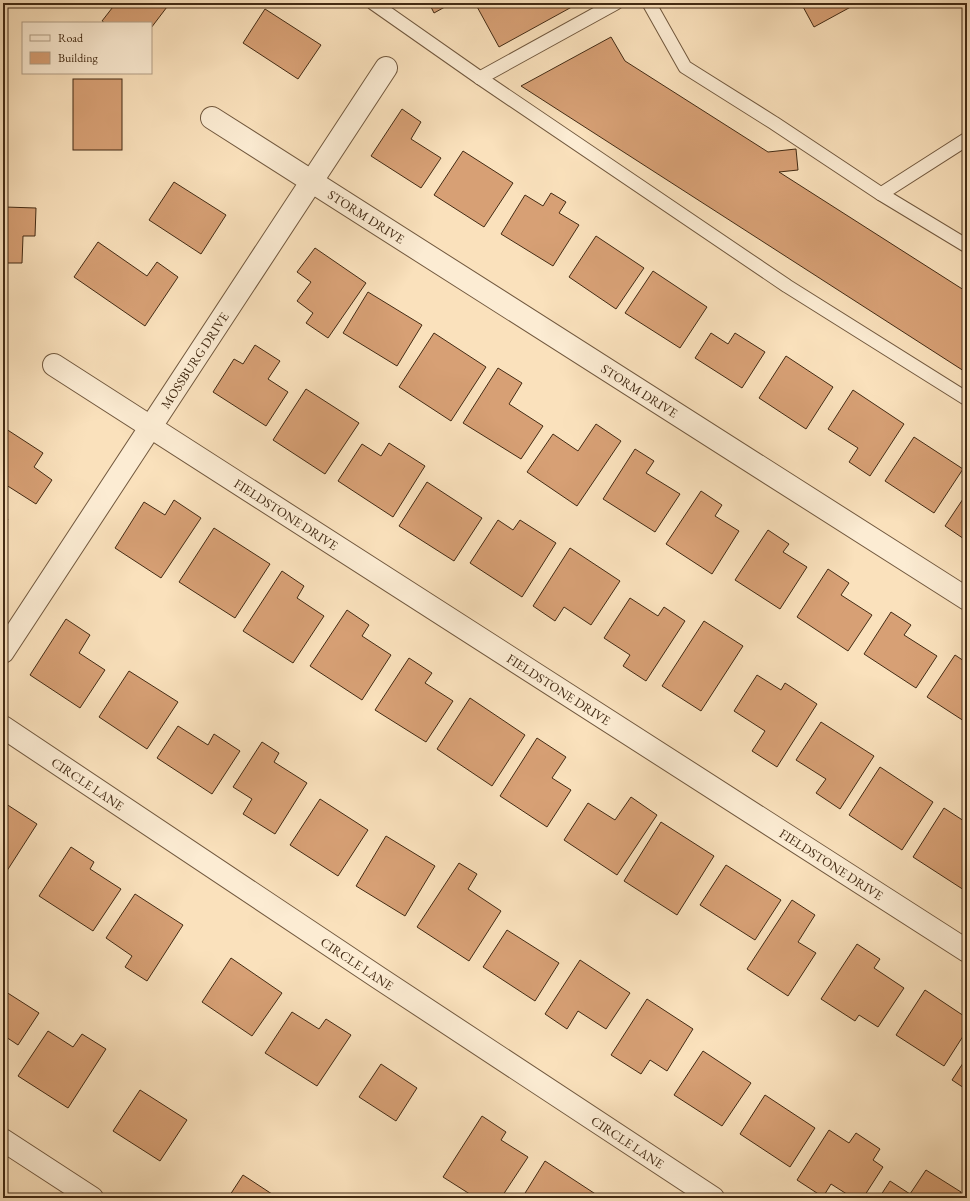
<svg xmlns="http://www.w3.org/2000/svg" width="970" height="1201" font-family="'EB Garamond',serif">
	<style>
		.building { fill: #d7a075; stroke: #432b14 }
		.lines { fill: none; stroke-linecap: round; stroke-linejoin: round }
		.lane-casing { stroke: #71583e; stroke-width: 15 }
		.street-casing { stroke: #71583e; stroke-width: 24 }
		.lane { stroke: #fcecd3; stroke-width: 13 }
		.street { stroke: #fcecd3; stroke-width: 22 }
		.labels { text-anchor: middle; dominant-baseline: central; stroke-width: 3; stroke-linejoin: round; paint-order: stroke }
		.street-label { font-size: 13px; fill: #432b14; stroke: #fcecd3 }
	</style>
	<rect width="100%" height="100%" fill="#fae1bc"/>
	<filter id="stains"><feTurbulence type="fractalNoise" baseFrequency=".005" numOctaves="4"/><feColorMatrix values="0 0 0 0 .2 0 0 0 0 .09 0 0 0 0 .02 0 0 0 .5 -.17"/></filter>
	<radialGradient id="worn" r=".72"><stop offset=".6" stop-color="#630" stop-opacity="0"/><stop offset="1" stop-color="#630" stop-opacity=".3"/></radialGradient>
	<!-- building -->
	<g class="building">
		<path d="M116,3H170L151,28V23H105L102,21Z"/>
		<path d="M429,3H452L434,13Z"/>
		<path d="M475,3H579L499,47Z"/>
		<path d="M801,3H858L814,27Z"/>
		<path d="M265,9L321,45L298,79L243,43Z"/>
		<path d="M611,37L625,61L768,152L796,149L798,170L779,172L967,292V373L521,86Z"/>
		<rect x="73" y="79" width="49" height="71"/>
		<path d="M402,109L421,122L411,139L441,158L421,188L371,156Z"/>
		<path d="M463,151L513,183L484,227L434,195Z"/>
		<path d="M174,182L226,215L201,254L149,220Z"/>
		<path d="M551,193L566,202L559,213L579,225L553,266L501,234L525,195L543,206Z"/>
		<path d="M5,207L36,208L35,236H23L22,263H3V225H4Z"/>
		<path d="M596,236L644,268L616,309L569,277Z"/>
		<path d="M98,242L147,276L157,262L178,277L145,326L74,277Z"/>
		<path d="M315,248L366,283L328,338L306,323L313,313L297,301L311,282L297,272Z"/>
		<path d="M653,271L707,307L680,348L625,313Z"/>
		<path d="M368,292L422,325L397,366L343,333Z"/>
		<path d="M434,333L486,367L451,421L399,387Z"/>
		<path d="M711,333L728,344L735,333L765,352L742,388L695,358Z"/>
		<path d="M255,345L280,361L268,379L288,392L266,426L213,392L234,359L243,364Z"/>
		<path d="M786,356L833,387L806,429L759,398Z"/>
		<path d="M498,368L522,383L509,404L543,426L521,459L463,423Z"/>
		<path d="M306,389L359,423L325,474L273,440Z"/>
		<path d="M853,390L904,424L870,476L849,462L858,448L828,429Z"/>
		<path d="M596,424L621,441L577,506L527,472L553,434L578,451Z"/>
		<path d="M3,427L43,453L34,467L52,480L36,504L3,483Z"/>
		<path d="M914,437L963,469L934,513L885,481Z"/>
		<path d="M389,443L425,466L393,517L338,481L362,444L381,456Z"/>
		<path d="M635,449L654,461L646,473L680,494L655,532L603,499Z"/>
		<path d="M427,482L482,518L454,561L399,526Z"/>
		<path d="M701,491L722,505L715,516L739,531L712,574L666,544Z"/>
		<path d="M967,493V541L945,526Z"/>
		<path d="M174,500L201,518L161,578L115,548L144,502L165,515Z"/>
		<path d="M3,515L8,519L3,527Z"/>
		<path d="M498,520L513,530L520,520L556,543L522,597L470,563Z"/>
		<path d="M214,528L270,564L235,618L179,582Z"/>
		<path d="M768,530L789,544L783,552L807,567L780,609L735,580Z"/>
		<path d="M570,548L620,581L591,625L564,607L555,621L533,606Z"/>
		<path d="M828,569L849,583L841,595L872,615L848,651L797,617Z"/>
		<path d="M282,571L304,586L297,598L324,616L293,663L243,631Z"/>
		<path d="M630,598L658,616L664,607L685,621L646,681L623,666L630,655L604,638Z"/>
		<path d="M347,610L369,625L362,636L391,655L362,700L310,666Z"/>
		<path d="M891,612L911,625L904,635L937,656L916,688L864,654Z"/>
		<path d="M66,619L90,635L79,653L105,670L80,708L30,675Z"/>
		<path d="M704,621L743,646L701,711L662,686Z"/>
		<path d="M955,655L967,663V723L927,697Z"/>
		<path d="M409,658L432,673L425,683L453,701L426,742L375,710Z"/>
		<path d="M129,671L178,702L147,749L99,717Z"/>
		<path d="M757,675L781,690L785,683L817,704L777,767L752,751L765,731L734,711Z"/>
		<path d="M470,698L525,735L492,786L437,749Z"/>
		<path d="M821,722L874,756L840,809L816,793L826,779L796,760Z"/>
		<path d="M178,726L208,745L214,734L240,751L212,794L157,758Z"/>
		<path d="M537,738L566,757L552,778L571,790L547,827L500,796Z"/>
		<path d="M262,742L279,753L274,762L307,783L275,834L243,814L252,799L233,787Z"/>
		<path d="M880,767L933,802L902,850L849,815Z"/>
		<path d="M631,797L657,815L617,875L564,840L588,803L615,820Z"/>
		<path d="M320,799L368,830L338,876L290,845Z"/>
		<path d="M3,802L37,824L3,877Z"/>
		<path d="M944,808L967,823V885L964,890L913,857Z"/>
		<path d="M661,822L714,856L677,915L624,881Z"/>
		<path d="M386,836L435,866L405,916L356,886Z"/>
		<path d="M71,847L94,862L90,869L121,889L93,931L39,896Z"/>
		<path d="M459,863L477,874L468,889L501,911L469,961L417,927Z"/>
		<path d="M726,865L781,900L755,940L700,905Z"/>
		<path d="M135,894L183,925L147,981L125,967L132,956L106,938Z"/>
		<path d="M792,900L815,915L798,942L816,953L788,996L747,969Z"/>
		<path d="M507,930L559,963L535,1001L483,967Z"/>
		<path d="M857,944L880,959L874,968L904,988L878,1027L859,1015L855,1021L821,999Z"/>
		<path d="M231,958L282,993L252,1036L202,1002Z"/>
		<path d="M580,960L630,993L606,1029L578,1011L567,1029L545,1014Z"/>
		<path d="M3,990L39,1013L18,1045L3,1035Z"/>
		<path d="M925,990L967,1018V1030L944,1066L896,1035Z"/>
		<path d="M647,999L693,1029L667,1071L650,1060L641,1074L611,1055Z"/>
		<path d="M292,1012L319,1029L326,1019L351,1035L317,1086L265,1053Z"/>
		<path d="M48,1031L73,1047L82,1034L106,1049L68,1108L18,1076Z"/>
		<path d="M703,1051L751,1083L722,1126L674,1095Z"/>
		<path d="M967,1057V1090L952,1080Z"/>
		<path d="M381,1064L417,1088L396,1121L359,1097Z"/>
		<path d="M140,1090L187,1120L160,1161L113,1131Z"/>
		<path d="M765,1095L815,1128L790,1167L740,1134Z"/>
		<path d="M482,1116L506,1132L501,1140L528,1157L501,1198H476L443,1177Z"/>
		<path d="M829,1130L849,1143L856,1133L880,1149L873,1160L883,1167L863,1198H853L831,1184L823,1197L797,1180Z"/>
		<path d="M545,1161L597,1195L596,1198H522Z"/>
		<path d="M926,1170L961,1192L957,1198H879L890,1181L910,1194Z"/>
		<path d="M243,1175L278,1198H228Z"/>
	</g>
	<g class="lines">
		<defs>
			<g id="lane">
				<path d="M373,3L480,78L787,286L967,399"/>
				<path d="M649,3L685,67L774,123L881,194L967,246"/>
				<path d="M480,78L616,3"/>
				<path d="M881,194L967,139"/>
			</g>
			<g id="street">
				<path id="s1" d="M212,118L967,599"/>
				<path id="s2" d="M54,365L967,951"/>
				<path id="s3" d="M3,652L386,68"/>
				<path id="s4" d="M3,727L379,978L713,1198"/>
				<path d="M3,1140L92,1198"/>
			</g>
		</defs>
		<!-- lane casing -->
		<use href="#lane" class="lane-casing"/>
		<!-- street casing -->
		<use href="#street" class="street-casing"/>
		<!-- lane -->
		<use href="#lane" class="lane"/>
		<!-- street -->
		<use href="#street" class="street"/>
	</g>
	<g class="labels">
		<!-- street labels -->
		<g class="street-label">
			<text stroke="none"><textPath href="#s1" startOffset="183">STORM DRIVE</textPath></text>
			<text stroke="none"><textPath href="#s3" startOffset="349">MOSSBURG DRIVE</textPath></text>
			<text stroke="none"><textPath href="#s1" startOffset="507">STORM DRIVE</textPath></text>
			<text stroke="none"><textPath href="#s2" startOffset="276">FIELDSTONE DRIVE</textPath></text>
			<text stroke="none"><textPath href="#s2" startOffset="600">FIELDSTONE DRIVE</textPath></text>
			<text stroke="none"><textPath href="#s4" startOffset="102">CIRCLE LANE</textPath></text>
			<text stroke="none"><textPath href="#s2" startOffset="924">FIELDSTONE DRIVE</textPath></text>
			<text stroke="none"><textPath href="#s4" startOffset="426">CIRCLE LANE</textPath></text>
			<text stroke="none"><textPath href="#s4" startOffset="750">CIRCLE LANE</textPath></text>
		</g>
	</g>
	<!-- margin -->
	<rect width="970" height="1201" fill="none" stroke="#fae1bc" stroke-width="16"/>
	<rect x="4" y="4" width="962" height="1193" fill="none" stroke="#432b14" stroke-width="2"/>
	<rect x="8" y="8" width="954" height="1185" fill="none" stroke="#432b14"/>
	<!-- legend -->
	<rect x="22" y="22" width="130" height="52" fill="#fcecd3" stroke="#b29f87"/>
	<rect x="30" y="35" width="20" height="6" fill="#fcecd3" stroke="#b29f87"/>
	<text x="58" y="42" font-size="12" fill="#432b14">Road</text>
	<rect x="30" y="52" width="20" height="12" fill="#d7a075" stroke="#b29f87"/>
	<text x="58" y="62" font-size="12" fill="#432b14">Building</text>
	<rect width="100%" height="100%" filter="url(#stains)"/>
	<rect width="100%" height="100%" fill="url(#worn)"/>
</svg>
